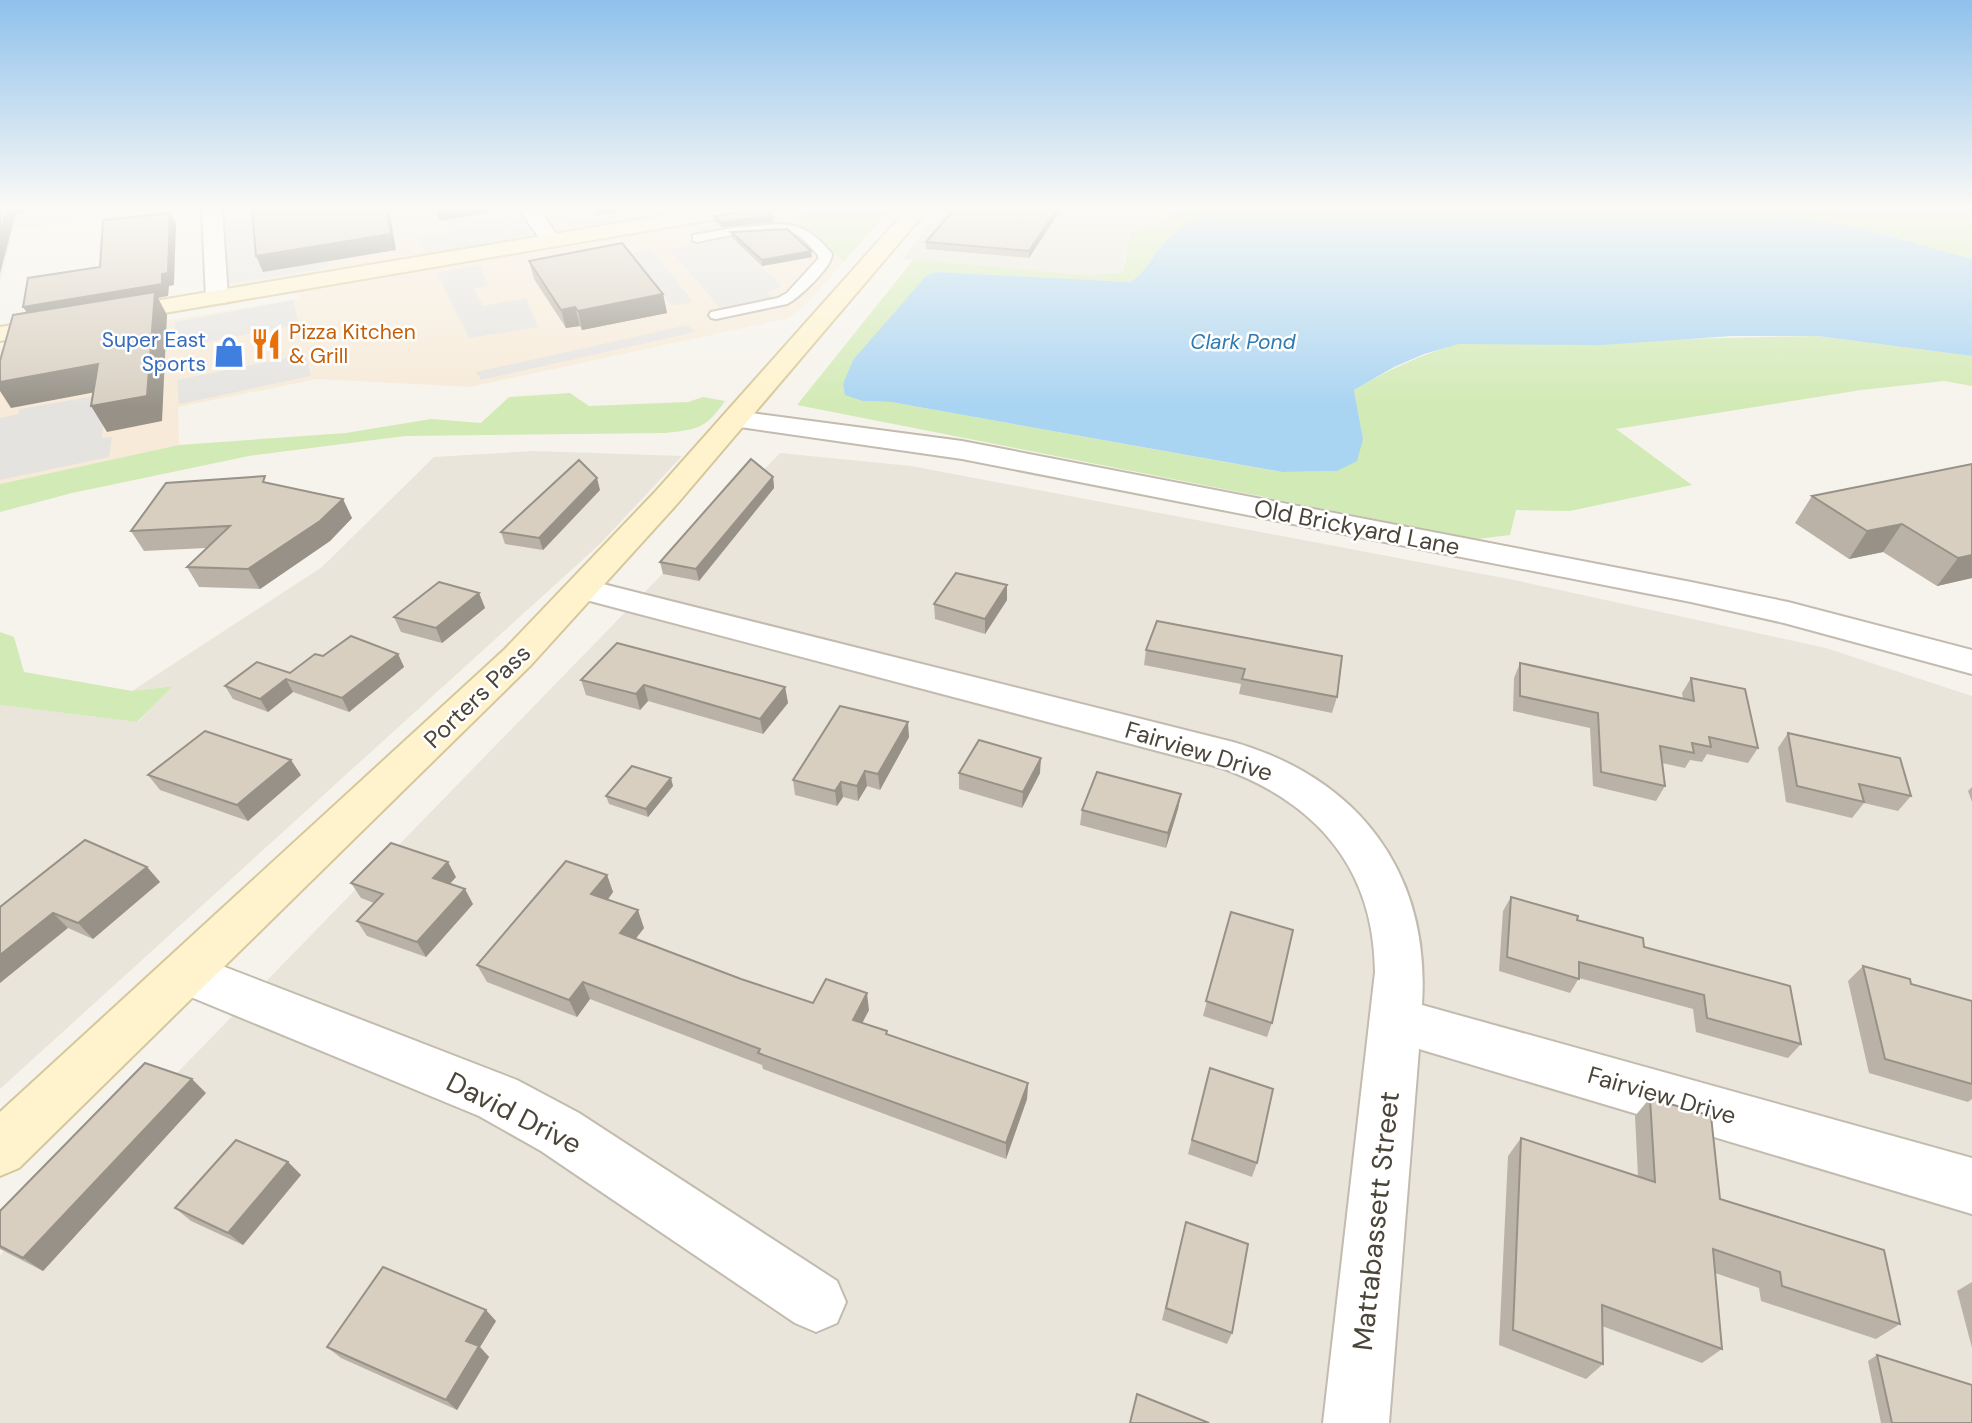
<svg xmlns="http://www.w3.org/2000/svg" width="1972" height="1423" font-family="'DM Sans',sans-serif">
	<style>
		.residential { fill: #eae5da }
		.commercial { fill: #f7ead8 }
		.industrial { fill: #e6e2dd }
		.green { fill: #d2eab5 }
		.parking { fill: #e5e3e0 }
		.water { fill: #a9d4f2 }
		.lines { fill: none; stroke-linecap: round; stroke-linejoin: round }
		.lane-casing { stroke: #c2bbae; stroke-width: 4 }
		.street-casing { stroke: #c2bbae; stroke-width: 4 }
		.secondary-casing { stroke: #d6c79b; stroke-width: 4 }
		.lane { fill: #fff; fill-rule: evenodd }
		.street { fill: #fff; fill-rule: evenodd }
		.secondary { fill: #fff3cd; fill-rule: evenodd }
		.wall { fill: #bab2a6 }
		.shaded-wall { fill: #979187 }
		.building { fill: #d8cfc1; stroke: #979187; stroke-width: 2 }
		.labels { text-anchor: middle; dominant-baseline: central; stroke-width: 5; stroke-linejoin: round; paint-order: stroke }
		.far-food-label { font-size: 21px; fill: #c56008; stroke: #fff; text-anchor: start }
		.far-shop-label { font-size: 21px; fill: #366cbe; stroke: #fff; text-anchor: end }
		.far-water-label { font-size: 21px; font-style: italic; fill: #2e7ab2; stroke: #fff }
		.street-label { font-size: 24px; fill: #4b4439; stroke: #fff }
		.near-street-label { font-size: 28px; fill: #4b4439; stroke: #fff }
	</style>
	<rect width="100%" height="100%" fill="#f6f3ec"/>
	<!-- residential -->
	<g class="residential">
		<path d="M941,209H1168L1171,215L1125,253L1123,272L1090,276L903,259Z"/>
		<path d="M534,451L682,456L601,543L0,1089V705L138,722L172,686L132,691L322,567L434,457Z"/>
		<path d="M780,453L911,466L1514,580L1826,648L1972,696V1423H0V1255Z"/>
	</g>
	<!-- commercial -->
	<g class="commercial">
		<path d="M303,209L402,211L692,209L233,286L232,220Z"/>
		<path d="M784,209H795L801,215L799,224L844,261L807,304L789,318L470,387L317,379L178,407L179,445L0,484V347L293,300L301,298L296,292Z"/>
	</g>
	<!-- industrial -->
	<path class="industrial" d="M0,209H137L6,231L10,242L0,282Z"/>
	<!-- green -->
	<g class="green">
		<path d="M805,209H891L844,261L799,224L801,215L797,210Z"/>
		<path d="M1168,209H1222C1199,215 1176,230 1160,248C1150,260 1145,273 1130,282L936,272L926,276L863,401L891,402L1281,472L1336,471L1363,439L1354,390C1388,370 1420,355 1458,344L1817,336L1972,356V386L1944,381L1861,390L1616,429L1692,485L1570,511L1516,510L1510,535L1477,539L797,405L914,259L1090,276L1123,272L1131,232L1156,227L1170,215Z"/>
		<path d="M1742,209H1972V259L1860,228Z"/>
		<path d="M570,393L589,406L688,402L703,397L725,401C705,429 699,429 665,433L405,436L249,456L72,493L0,512V484L179,445L346,433L431,419L481,423L509,397Z"/>
		<path d="M0,632L14,637L24,672L132,691L173,686L137,722L0,705Z"/>
	</g>
	<!-- parking -->
	<g class="parking">
		<path d="M485,209H514L531,235L428,254L417,238L451,231L445,220L488,213Z"/>
		<path d="M552,209H590L593,213L643,209L651,214L586,228L569,227Z"/>
		<path d="M246,217L259,222L264,272L330,261L327,268L229,284L222,222Z"/>
		<path d="M730,238L782,286L767,293L776,299L723,311L669,249Z"/>
		<path d="M651,249L693,302L672,306L631,253Z"/>
		<path d="M479,265L489,286L474,289L483,306L526,298L538,327L469,338L437,273Z"/>
		<path d="M293,300L299,324L176,348L175,322Z"/>
		<path d="M688,325L695,332L481,380L476,372Z"/>
		<path d="M306,354L311,376L179,404L177,380Z"/>
		<path d="M105,394L102,438L112,437L109,457L0,480V418L18,414L20,409Z"/>
	</g>
	<!-- water -->
	<path class="water" d="M1222,209H1742L1860,228L1972,259V356L1817,336H1732L1602,345L1459,344L1424,354L1394,367L1354,390L1363,439L1357,461L1337,471L1282,472L891,402L863,401L845,395L843,384L853,360L926,276L936,272L1130,282C1145,273 1150,260 1160,248C1175,229 1199,215 1222,209Z"/>
	<g class="lines">
		<defs>
			<path id="lane" d="M778,224C803,224 817,236 832,254C832,267 799,298 787,304L716,319L711,318L709,315L711,312L778,298L787,293L818,259V255C811,248 803,236 793,233C776,226 717,237 698,242L693,241V235L732,228Z"/>
			<g id="street">
				<path d="M202,209H222L228,298L225,303H209L206,298Z"/>
				<path d="M519,209H539L561,241L558,245H544Z"/>
				<path d="M736,411L962,441L1691,582L1788,602L1972,650V674L1784,623L1691,602L962,459L726,425L722,419L726,413Z"/>
				<path d="M583,579L1233,742C1358,778 1431,872 1422,1005L1972,1158V1214L1419,1049L1389,1423H1323L1375,972C1374,868 1317,803 1222,768L571,596L566,589L571,582Z"/>
				<path d="M186,952L517,1080L579,1113L837,1281L846,1302L837,1323L816,1332L795,1323L541,1151L479,1116L169,988L162,973L169,958Z"/>
			</g>
			<g id="secondary">
				<path d="M703,209H749L739,215L0,341V327Z"/>
				<path d="M907,209H928L677,504L531,665L19,1168L0,1176V1112L505,649L655,492Z"/>
			</g>
		</defs>
		<!-- lane casing -->
		<use href="#lane" class="lane-casing"/>
		<!-- street casing -->
		<use href="#street" class="street-casing"/>
		<!-- secondary casing -->
		<use href="#secondary" class="secondary-casing"/>
		<!-- lane -->
		<use href="#lane" class="lane"/>
		<!-- street -->
		<use href="#street" class="street"/>
		<!-- secondary -->
		<use href="#secondary" class="secondary"/>
	</g>
	<!-- wall -->
	<g class="wall">
		<path d="M1061,209L1029,258L926,249V242Z"/>
		<path d="M740,212L774,222L721,227L715,222L714,216Z"/>
		<path d="M731,232L812,257L762,266L732,238Z"/>
		<path d="M529,261L663,294L667,313L582,330L580,326L566,328L534,279Z"/>
		<path d="M1972,464V578L1937,586L1883,552L1849,559L1795,523L1812,496Z"/>
		<path d="M773,477L774,488L699,581L663,574L660,562Z"/>
		<path d="M268,483L352,518L330,541L260,589L199,587L187,567L207,548L144,551L131,531Z"/>
		<path d="M600,490L543,550L505,544L501,532Z"/>
		<path d="M479,593L485,608L442,643L401,632L394,617Z"/>
		<path d="M1007,600L985,634L935,619L934,604Z"/>
		<path d="M1157,621L1337,697L1332,713L1239,694L1241,684L1144,665L1146,650Z"/>
		<path d="M398,654L404,667L349,712L293,692L268,712L233,699L225,686L290,673L323,656Z"/>
		<path d="M1520,663L1683,699L1682,693L1691,678L1758,748L1748,763L1707,754L1702,762L1690,760L1685,768L1662,763L1665,786L1656,801L1593,786L1590,728L1513,711L1514,678Z"/>
		<path d="M581,680L785,687L788,703L763,734L648,701L640,710L586,695Z"/>
		<path d="M1788,733L1911,796L1898,811L1864,803L1852,818L1786,802L1778,748Z"/>
		<path d="M909,737L880,790L867,786L858,801L843,797L837,806L795,795L793,780Z"/>
		<path d="M959,773H1040L1022,808L959,789Z"/>
		<path d="M148,775H301L248,821L160,790Z"/>
		<path d="M673,786L648,817L609,804L606,796Z"/>
		<path d="M1972,787V802L1968,791Z"/>
		<path d="M1181,794L1178,809L1166,848L1080,825L1082,810Z"/>
		<path d="M147,867L160,882L93,939L68,928L0,907Z"/>
		<path d="M607,875L613,892L608,900L644,928L636,938L741,979L813,1003L869,1010L862,1023L888,1035L1028,1083L1027,1099L1006,1159L763,1069L762,1065L590,999L577,1017L487,982L477,965Z"/>
		<path d="M456,877L450,884L473,904L426,957L367,936L357,921L374,903L361,898L351,883Z"/>
		<path d="M1511,897L1577,920L1801,1044L1788,1058L1696,1032L1693,1009L1579,978L1570,993L1499,971L1503,911Z"/>
		<path d="M1231,912L1272,1023L1267,1037L1203,1016Z"/>
		<path d="M1863,966L1911,984L1972,1001V1099L1968,1102L1869,1073L1848,981Z"/>
		<path d="M1210,1068L1257,1163L1252,1177L1188,1154Z"/>
		<path d="M206,1093L43,1271L0,1249V1211Z"/>
		<path d="M1650,1098L1720,1199L1900,1324L1876,1339L1761,1301L1759,1288L1715,1273L1722,1349L1702,1363L1602,1326L1603,1364L1586,1379L1499,1345L1508,1156L1521,1138L1638,1177L1635,1116Z"/>
		<path d="M288,1162L301,1175L243,1245L191,1221L175,1208Z"/>
		<path d="M1186,1222L1232,1333L1227,1344L1162,1320Z"/>
		<path d="M1972,1282V1348L1957,1291Z"/>
		<path d="M496,1321L480,1347L489,1357L457,1410L341,1358L327,1347Z"/>
		<path d="M1877,1355L1972,1423H1881L1868,1361Z"/>
	</g>
	<!-- shaded-wall -->
	<g class="shaded-wall">
		<path d="M7,209H41L16,213L0,273V235Z"/>
		<path d="M387,209H389L396,250L263,272L256,256Z"/>
		<path d="M443,209H487L488,213L439,221L436,210Z"/>
		<path d="M596,209H632L597,215Z"/>
		<path d="M1057,209H1061L1029,258V251Z"/>
		<path d="M170,213L176,224L174,285L169,286L168,296L158,298L167,315L162,421L107,432L91,406L147,396L31,319L23,307L162,274Z"/>
		<path d="M773,216L774,222L721,227L720,222Z"/>
		<path d="M811,251L812,257L762,266V260Z"/>
		<path d="M663,294L667,313L582,330L578,311Z"/>
		<path d="M575,307L580,326L566,328L561,310Z"/>
		<path d="M98,364L112,389L11,408L0,391V382Z"/>
		<path d="M773,477L774,488L699,581L696,569Z"/>
		<path d="M597,478L600,490L543,550L539,538Z"/>
		<path d="M343,499L352,518L330,541L260,589L248,569Z"/>
		<path d="M1902,524L1883,552L1849,559L1867,531Z"/>
		<path d="M1972,555V578L1937,586L1958,558Z"/>
		<path d="M1007,585V600L985,634V619Z"/>
		<path d="M479,593L485,608L442,643L436,628Z"/>
		<path d="M398,654L404,667L349,712L342,698Z"/>
		<path d="M286,679L293,692L268,712L260,699Z"/>
		<path d="M644,685L648,701L640,710L636,694Z"/>
		<path d="M785,687L788,703L763,734L760,719Z"/>
		<path d="M908,722L909,737L880,790L878,774Z"/>
		<path d="M1041,758L1040,773L1022,808L1023,792Z"/>
		<path d="M291,760L301,775L248,821L237,805Z"/>
		<path d="M865,771L867,786L858,801L857,786Z"/>
		<path d="M671,778L673,786L648,817L646,809Z"/>
		<path d="M841,782L843,797L837,806L835,791Z"/>
		<path d="M1181,794L1178,809L1166,848L1168,833Z"/>
		<path d="M448,862L456,877L441,893L433,878Z"/>
		<path d="M147,867L160,882L93,939L78,923Z"/>
		<path d="M607,875L613,892L598,912L591,894Z"/>
		<path d="M465,889L473,904L426,957L417,942Z"/>
		<path d="M638,910L644,928L627,950L620,933Z"/>
		<path d="M53,913L68,928L0,983V955Z"/>
		<path d="M583,982L590,999L577,1017L569,1000Z"/>
		<path d="M867,993L869,1010L855,1037L853,1020Z"/>
		<path d="M192,1079L206,1093L43,1271L23,1258Z"/>
		<path d="M1028,1083L1027,1099L1006,1159V1143Z"/>
		<path d="M288,1162L301,1175L243,1245L228,1233Z"/>
		<path d="M486,1310L496,1321L480,1347L489,1357L457,1410L446,1400L466,1341Z"/>
	</g>
	<!-- building -->
	<g class="building">
		<path d="M0,209H7L0,235Z"/>
		<path d="M252,209H387L391,234L256,256Z"/>
		<path d="M744,209H765L773,216L720,222L714,216L740,212Z"/>
		<path d="M954,209H1057L1029,251L926,242Z"/>
		<path d="M170,213L168,273L162,274V284L23,307L28,278L100,267L103,220Z"/>
		<path d="M787,229L811,251L762,260L731,232Z"/>
		<path d="M622,243L663,294L578,311L575,307L561,310L529,261Z"/>
		<path d="M155,292L147,396L91,406L98,364L0,382V361L13,315Z"/>
		<path d="M751,459L773,477L696,569L660,562Z"/>
		<path d="M579,460L597,478L539,538L501,532Z"/>
		<path d="M1972,464V555L1958,558L1902,524L1867,531L1812,496Z"/>
		<path d="M265,476L263,482L343,499L320,521L248,569L187,567L230,526L131,531L166,483Z"/>
		<path d="M956,573L1007,585L985,619L934,604Z"/>
		<path d="M439,582L479,593L436,628L394,617Z"/>
		<path d="M1157,621L1342,656L1337,697L1242,679L1245,669L1146,650Z"/>
		<path d="M351,636L398,654L342,698L286,679L260,699L225,686L257,662L290,673L315,654L323,656Z"/>
		<path d="M617,643L785,687L760,719L644,685L636,694L581,680Z"/>
		<path d="M1520,663L1694,701L1691,678L1745,689L1758,748L1709,737L1711,747L1692,743L1694,753L1660,746L1665,786L1601,772L1598,713L1520,696Z"/>
		<path d="M840,706L908,722L878,774L865,771L857,786L841,782L835,791L793,780Z"/>
		<path d="M205,731L291,760L237,805L148,775Z"/>
		<path d="M1788,733L1900,758L1911,796L1859,784L1864,802L1797,786Z"/>
		<path d="M979,740L1041,758L1023,792L959,773Z"/>
		<path d="M632,766L671,778L646,809L606,796Z"/>
		<path d="M1097,772L1181,794L1168,833L1082,810Z"/>
		<path d="M85,840L147,867L78,923L53,913L0,955V907Z"/>
		<path d="M391,843L448,862L433,878L465,889L417,942L357,921L383,894L351,883Z"/>
		<path d="M566,861L607,875L591,894L638,910L620,933L741,979L813,1003L826,979L867,993L853,1020L887,1031L886,1034L1028,1083L1006,1143L758,1053L760,1049L583,982L569,1000L477,965Z"/>
		<path d="M1511,897L1578,916L1577,920L1643,938L1644,947L1790,986L1801,1044L1707,1018L1704,995L1579,962V979L1507,957Z"/>
		<path d="M1231,912L1293,930L1272,1023L1206,1001Z"/>
		<path d="M1863,966L1910,979L1911,984L1972,1001V1084L1885,1059Z"/>
		<path d="M145,1063L192,1079L23,1258L0,1246V1211Z"/>
		<path d="M1210,1068L1273,1089L1257,1163L1192,1140Z"/>
		<path d="M1650,1098L1711,1116L1720,1199L1884,1250L1900,1324L1782,1286L1780,1272L1713,1249L1722,1349L1602,1305L1603,1364L1513,1330L1521,1138L1655,1182Z"/>
		<path d="M236,1140L288,1162L228,1233L175,1208Z"/>
		<path d="M1186,1222L1248,1244L1232,1333L1166,1308Z"/>
		<path d="M383,1267L486,1310L466,1341L479,1346L446,1400L327,1347Z"/>
		<path d="M1877,1355L1972,1385V1423H1892Z"/>
		<path d="M1137,1394L1209,1423H1130Z"/>
	</g>
	<!-- sky -->
	<linearGradient id="sky" x2="0" y2="1"><stop stop-color="#8fc1ec"/><stop offset="0.51" stop-color="#fbfaf6"/><stop offset="1" stop-color="#fbfaf6" stop-opacity="0"/></linearGradient>
	<rect width="1972" height="408" fill="url(#sky)"/>
	<!-- icons -->
	<defs>
		<symbol id="restaurant-bare" viewBox="-9 -9 18 18"><path d="M-5-6h1v4h1v-4h1v4h1v-4h1v5L-1.5 .5V6h-2V.5L-5-1ZM5-6V6H3V1.5H1.5Q1.5-4 5-6Z" fill="#e8710a" stroke="#fff" stroke-width="2.5" paint-order="stroke"/></symbol>
		<symbol id="shop-bare" viewBox="-9 -9 18 18"><path d="M-5-2.5h2.3a2.7 3.5 0 0 1 5.4 0H5L5.5 6h-11ZM-1.5-2.5h3a1.5 2.3 0 0 0-3 0Z" fill="#3f7fe0" stroke="#fff" stroke-width="2.5" paint-order="stroke"/></symbol>
	</defs>
	<g fill-rule="evenodd">
		<use href="#restaurant-bare" x="244" y="322" width="44" height="44"/>
		<use href="#shop-bare" x="207" y="330" width="44" height="44"/>
	</g>
	<g class="labels">
		<!-- far-food labels -->
		<g class="far-food-label">
			<text x="289" y="332">Pizza Kitchen<tspan x="289" dy="24">&amp; Grill</tspan></text>
		</g>
		<!-- far-shop labels -->
		<g class="far-shop-label">
			<text x="206" y="340">Super East<tspan x="206" dy="24">Sports</tspan></text>
		</g>
		<!-- far-water labels -->
		<g class="far-water-label">
			<text x="1243" y="342">Clark Pond</text>
		</g>
		<!-- street labels -->
		<g class="street-label">
			<text transform="translate(1357 527) rotate(11)">Old Brickyard Lane</text>
			<text transform="translate(477 696) rotate(-44)">Porters Pass</text>
			<text transform="translate(1199 751) rotate(17)">Fairview Drive</text>
			<text transform="translate(1662 1095) rotate(16)">Fairview Drive</text>
		</g>
		<!-- near-street labels -->
		<g class="near-street-label">
			<text transform="translate(514 1113) rotate(27)">David Drive</text>
			<text transform="translate(1376 1221) rotate(-84)">Mattabassett Street</text>
		</g>
	</g>
</svg>
